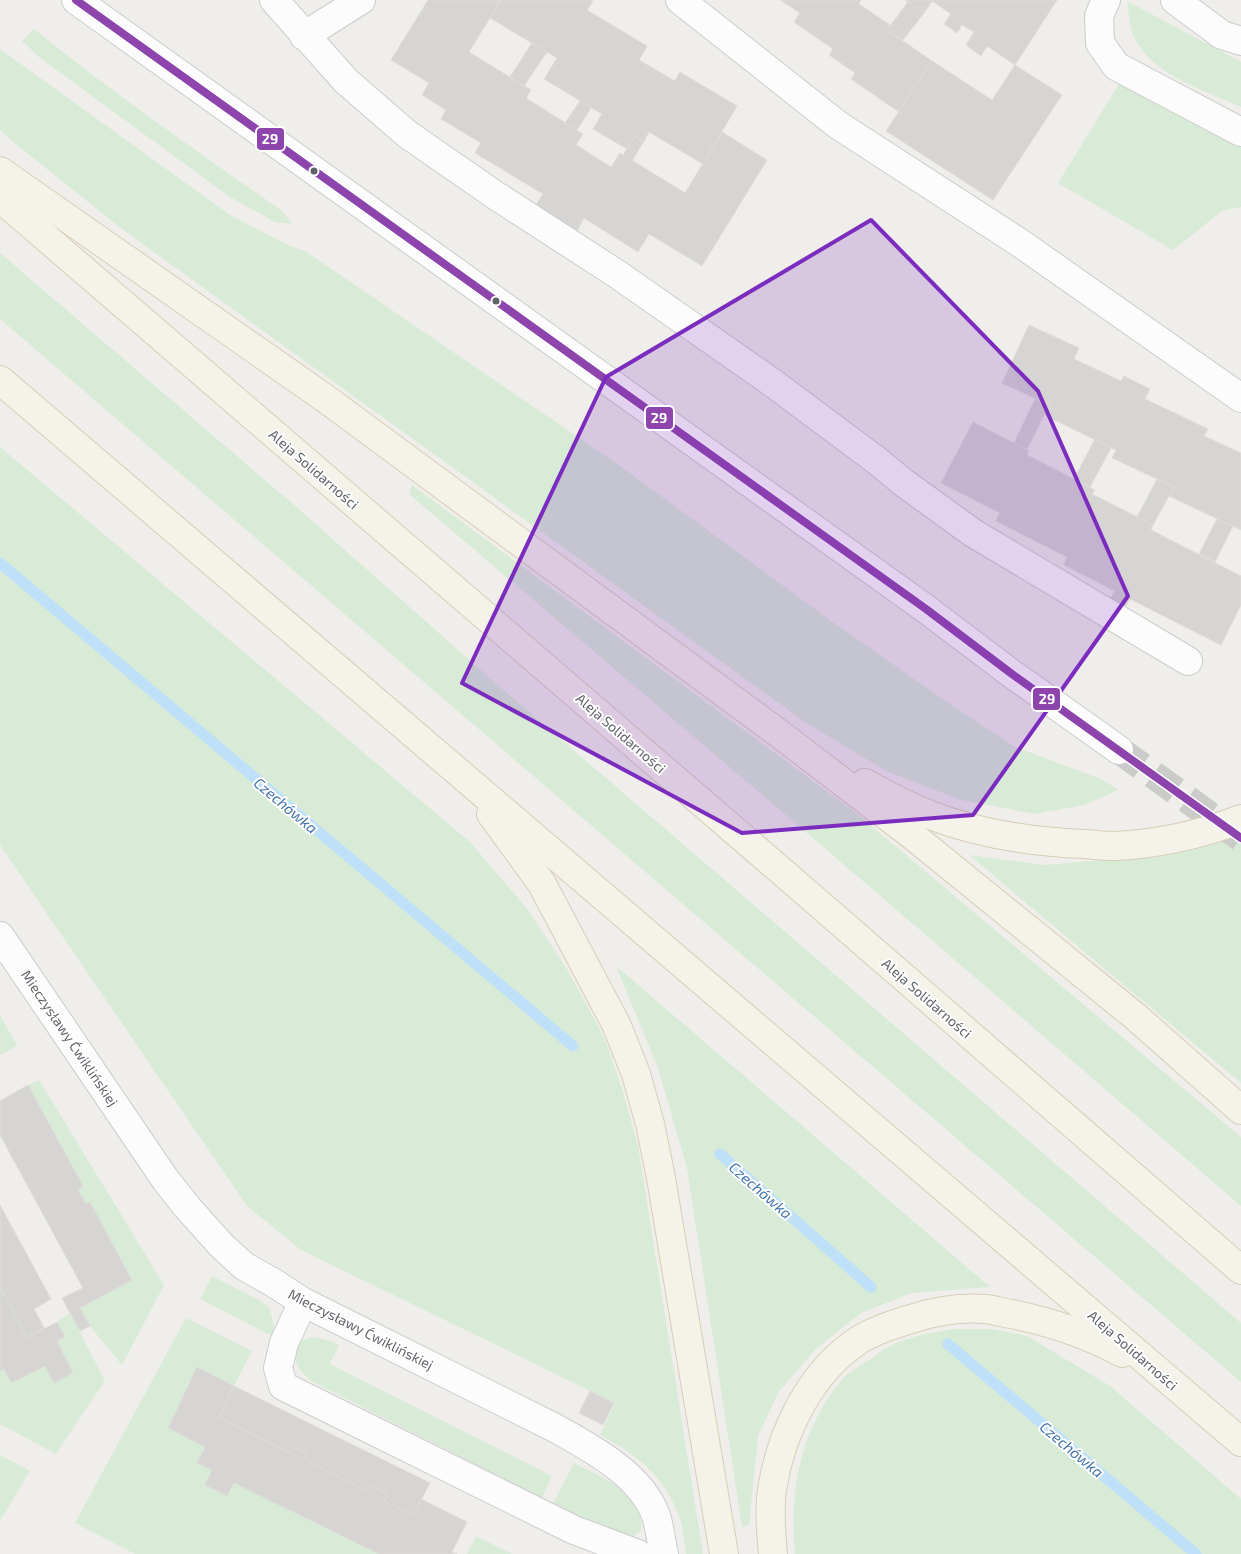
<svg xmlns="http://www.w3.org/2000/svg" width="1241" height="1554" font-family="'Exo 2',sans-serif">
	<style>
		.green { fill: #d8ebd6 }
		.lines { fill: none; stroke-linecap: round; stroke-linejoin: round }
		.stream { stroke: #bfe0f9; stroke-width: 11 }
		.building { fill: #d6d5d3; stroke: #deddd9 }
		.minor-tunnel { stroke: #cbcbca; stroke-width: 28; stroke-dasharray: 28 14; stroke-linecap: butt }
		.minor-casing { stroke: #cbcccc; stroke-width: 30 }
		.major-casing { stroke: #d7ceb8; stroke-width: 30 }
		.minor { stroke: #fdfcfc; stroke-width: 28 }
		.major { stroke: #f4f2e9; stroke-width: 28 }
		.bus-1-casing { stroke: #fff; stroke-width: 11 }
		.bus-1 { stroke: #8e44ad; stroke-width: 8 }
		.marked { fill: #7b2cbf; fill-opacity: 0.2; stroke: #7b2cbf; stroke-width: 4; stroke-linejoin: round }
		.bus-dot { fill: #5f6368; stroke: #fff; stroke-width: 2 }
		.labels { text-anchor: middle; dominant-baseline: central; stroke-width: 4; stroke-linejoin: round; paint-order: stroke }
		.street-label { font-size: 14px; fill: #5f6368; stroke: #fff }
		.water-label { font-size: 15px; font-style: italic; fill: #4174aa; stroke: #fff }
		.line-badge { stroke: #fff; stroke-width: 2 }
		.badge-label { font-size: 14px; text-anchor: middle; font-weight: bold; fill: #fff }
	</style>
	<rect width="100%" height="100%" fill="#efeeea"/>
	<!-- green -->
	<g class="green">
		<path d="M1127,1L1241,62V107C1204,90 1156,77 1135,39C1129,28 1129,13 1127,1Z"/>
		<path d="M34,29C114,94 198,152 282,211L292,224L275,222L230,197L40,58L22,41Z"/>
		<path d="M0,49L230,215L290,246L305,251L616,463L834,623L947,702L1015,747L1101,779L1119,790L1084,805L1035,814L961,800L886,771L805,722L122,229L12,141L0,130Z"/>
		<path d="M1119,84L1241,144V207L1222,211L1173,250L1058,183Z"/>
		<path d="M0,253L294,505L501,688L1241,1323V1382L0,319Z"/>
		<path d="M0,447L470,842L529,911L568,971L605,1039L623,1092L638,1146L703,1554H686C684,1542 683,1527 679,1516C663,1474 638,1456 600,1435L615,1403L301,1250L247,1206L0,845Z"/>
		<path d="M412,485L856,813L1241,1137V1206L842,863L409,494Z"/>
		<path d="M1241,836V1083L969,855L1044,865L1154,856Z"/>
		<path d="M616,966L990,1287L912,1293L861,1313L816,1349L779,1391L758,1436L749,1525L742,1527L687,1168L658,1068Z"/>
		<path d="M0,1015L17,1046L0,1055Z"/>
		<path d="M39,1080L164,1285L122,1365L90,1326L80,1308L131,1280L90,1202L86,1204L78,1190L83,1186L28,1085Z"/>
		<path d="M212,1276L259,1300L269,1307L274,1326V1337L200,1299Z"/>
		<path d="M70,1313L105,1381L56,1454L0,1424V1371L4,1369L11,1383L45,1366L54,1383L73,1373L57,1341L64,1337L57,1322Z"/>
		<path d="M186,1318L252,1351L234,1386L197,1368L168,1428L205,1447L197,1463L212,1470L205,1485L227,1496L234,1483L379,1554H135L75,1523Z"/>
		<path d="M953,1329H991L1027,1336L1110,1386L1241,1499V1554H795C789,1493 800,1429 841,1381C848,1372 861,1365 871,1359C877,1354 883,1349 890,1346C910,1336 931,1333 953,1329Z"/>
		<path d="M314,1337L327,1340L339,1345L330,1364L552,1476L542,1498L313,1382C294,1369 282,1342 314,1337Z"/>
		<path d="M0,1455L30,1471L0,1521Z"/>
		<path d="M574,1463C585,1469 612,1481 621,1489C630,1497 644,1516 641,1528C640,1534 633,1538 626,1537C613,1537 568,1511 553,1504Z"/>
		<path d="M476,1536L512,1554H467Z"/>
	</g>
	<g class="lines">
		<!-- stream -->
		<g class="stream">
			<path d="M0,563L573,1046"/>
			<path d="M720,1154L871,1287"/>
			<path d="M948,1344L1196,1554"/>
		</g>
	</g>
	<!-- building -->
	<g class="building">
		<path d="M428,0H501L469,52L531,90L526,98L583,134L576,145L611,167L620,153L685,193L722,132L767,160L702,266L649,234L638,252L584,218L577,231L536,205L543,194L475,153L481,143L441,119L446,110L422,95L429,83L391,60Z"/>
		<path d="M501,0H591L593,1L587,10L647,46L639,60L675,81L680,72L737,106L703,164L649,132L644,141L635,136L627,149L593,129L602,114L544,79L557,58L490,18Z"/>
		<path d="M780,0H861L859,4L890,25L887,30L932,61L899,112L851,79L855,73L829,55L833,49L794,22L800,13Z"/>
		<path d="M905,0H1057L1015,65L987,46L981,56L966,45L974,32L962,25L957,33L944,24L951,14L932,1L924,13Z"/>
		<path d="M908,2L924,13L903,40L887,30Z"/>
		<path d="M532,43L547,52L524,86L510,77Z"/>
		<path d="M932,61L992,100L1015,65L1062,95L993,200L886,131Z"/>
		<path d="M580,101L591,108L577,130L565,123Z"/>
		<path d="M635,136L644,141L632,161L623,155Z"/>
		<path d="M1029,325L1079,348L1074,359L1121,381L1124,376L1150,389L1145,399L1208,429L1204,436L1241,453V530L1169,496L1174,487L1112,458L1116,450L1044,415L1049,405L1002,383Z"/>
		<path d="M1035,399L1049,405L1027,449L1014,443Z"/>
		<path d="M973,422L1029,451L1027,455L1095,490L1092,494L1153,525L1151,530L1241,576V605L1221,645L1130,599L1124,610L1108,602L1115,591L1064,565L1067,557L996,521L1000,513L941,483Z"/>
		<path d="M1095,439L1111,448L1090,487L1074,479Z"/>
		<path d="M1157,479L1174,487L1153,525L1137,517Z"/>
		<path d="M1217,519L1233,526L1215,562L1199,554Z"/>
		<path d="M28,1085L83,1186L78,1190L86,1204L90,1202L132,1280L80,1308L90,1326L80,1331L62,1298L83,1288L0,1135V1101Z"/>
		<path d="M0,1205L51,1299L34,1309L44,1328L27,1338L0,1287Z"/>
		<path d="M0,1287L27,1338L57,1322L65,1337L57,1341L73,1373L54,1383L45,1366L11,1383L4,1369L0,1371Z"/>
		<path d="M197,1367L234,1386L219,1417L291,1453L294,1447L306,1454L304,1459L368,1491L370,1485L388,1494L384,1501L413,1515L421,1499L467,1522L452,1552L457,1554H379L234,1483L227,1496L205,1485L212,1470L197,1463L205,1447L168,1428Z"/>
		<path d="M234,1386L430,1483L413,1515L384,1501L388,1494L370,1485L368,1491L304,1459L306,1454L294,1447L291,1453L219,1417Z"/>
		<path d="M590,1391L614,1403L603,1425L579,1413Z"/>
	</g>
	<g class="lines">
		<!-- minor-tunnel -->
		<path class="minor-tunnel" d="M1119,750L1241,838"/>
		<defs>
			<g id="minor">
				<path d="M76,0L926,609L1012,674L1119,750"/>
				<path d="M274,0L346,81L407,134L495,195L617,274L770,381L876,460L904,483L973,533L1188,661"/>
				<path d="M680,0L838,125L1020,243L1241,398"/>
				<path d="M1106,0L1099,16L1100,43L1116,66L1241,132"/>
				<path d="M1175,0L1222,35L1241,41"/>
				<path d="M304,36L361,0"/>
				<path d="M0,936L165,1179L187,1207L222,1246L244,1266L274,1283L303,1302L555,1428C591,1448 642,1475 656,1516C660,1528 661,1542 664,1554"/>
				<path d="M303,1302L284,1343L278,1368L283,1386L574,1530L638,1554"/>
			</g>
			<g id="major">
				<path d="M0,171L326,399L781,735L913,836L1136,1017L1241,1110"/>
				<path d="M0,198L779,869L1241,1270"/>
				<path d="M0,380L1241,1442"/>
				<path d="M865,783C886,795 907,806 930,815C979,834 1033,842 1085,844C1095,845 1106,846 1115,846C1157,844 1202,834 1241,819"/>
				<path d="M491,814L542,884L617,1026L636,1074L650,1124L661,1178L724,1554"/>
				<path d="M773,1554C771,1533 769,1511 772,1490C781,1433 809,1373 859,1340C875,1330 894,1324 911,1319C935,1311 961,1307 986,1309C995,1310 1003,1313 1012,1314C1050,1322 1088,1334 1122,1353"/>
			</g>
		</defs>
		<!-- minor casing -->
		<use href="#minor" class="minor-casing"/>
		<!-- major casing -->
		<use href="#major" class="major-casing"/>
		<!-- minor -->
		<use href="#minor" class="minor"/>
		<!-- major -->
		<use href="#major" class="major"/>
		<defs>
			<path id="bus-1" d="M76,0L926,609L1012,674L1241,838"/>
		</defs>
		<!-- bus-1 casing -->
		<use href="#bus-1" class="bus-1-casing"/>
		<!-- bus-1 -->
		<use href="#bus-1" class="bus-1"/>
	</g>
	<!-- marked area -->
	<path class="marked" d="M871,220L1038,391L1128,596L973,815L742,833L462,683L606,377Z"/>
	<!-- markers -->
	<g class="bus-dot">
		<circle cx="314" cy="171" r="4.5"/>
		<circle cx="496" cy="301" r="4.5"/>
	</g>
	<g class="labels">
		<!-- street labels -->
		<g class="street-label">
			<text transform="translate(314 469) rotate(41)">Aleja Solidarności</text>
			<text transform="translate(621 733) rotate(41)">Aleja Solidarności</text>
			<text transform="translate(927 998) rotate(41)">Aleja Solidarności</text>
			<text transform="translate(70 1038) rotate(56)">Mieczysławy Ćwiklińskiej</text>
			<text transform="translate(361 1329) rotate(27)">Mieczysławy Ćwiklińskiej</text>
			<text transform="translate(1133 1350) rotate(41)">Aleja Solidarności</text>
		</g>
		<!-- water labels -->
		<g class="water-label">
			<text transform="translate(286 805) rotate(40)">Czechówka</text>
			<text transform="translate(761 1190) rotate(41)">Czechówka</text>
			<text transform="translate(1072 1449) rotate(40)">Czechówka</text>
		</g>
	</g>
	<g class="line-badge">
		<rect x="256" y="127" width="29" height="24" rx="5" fill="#8e44ad"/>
		<rect x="645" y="406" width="29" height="24" rx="5" fill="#8e44ad"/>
		<rect x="1032" y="687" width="29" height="24" rx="5" fill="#8e44ad"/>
	</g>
	<g class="badge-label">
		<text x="270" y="144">29</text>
		<text x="659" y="423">29</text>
		<text x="1047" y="704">29</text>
	</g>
</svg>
